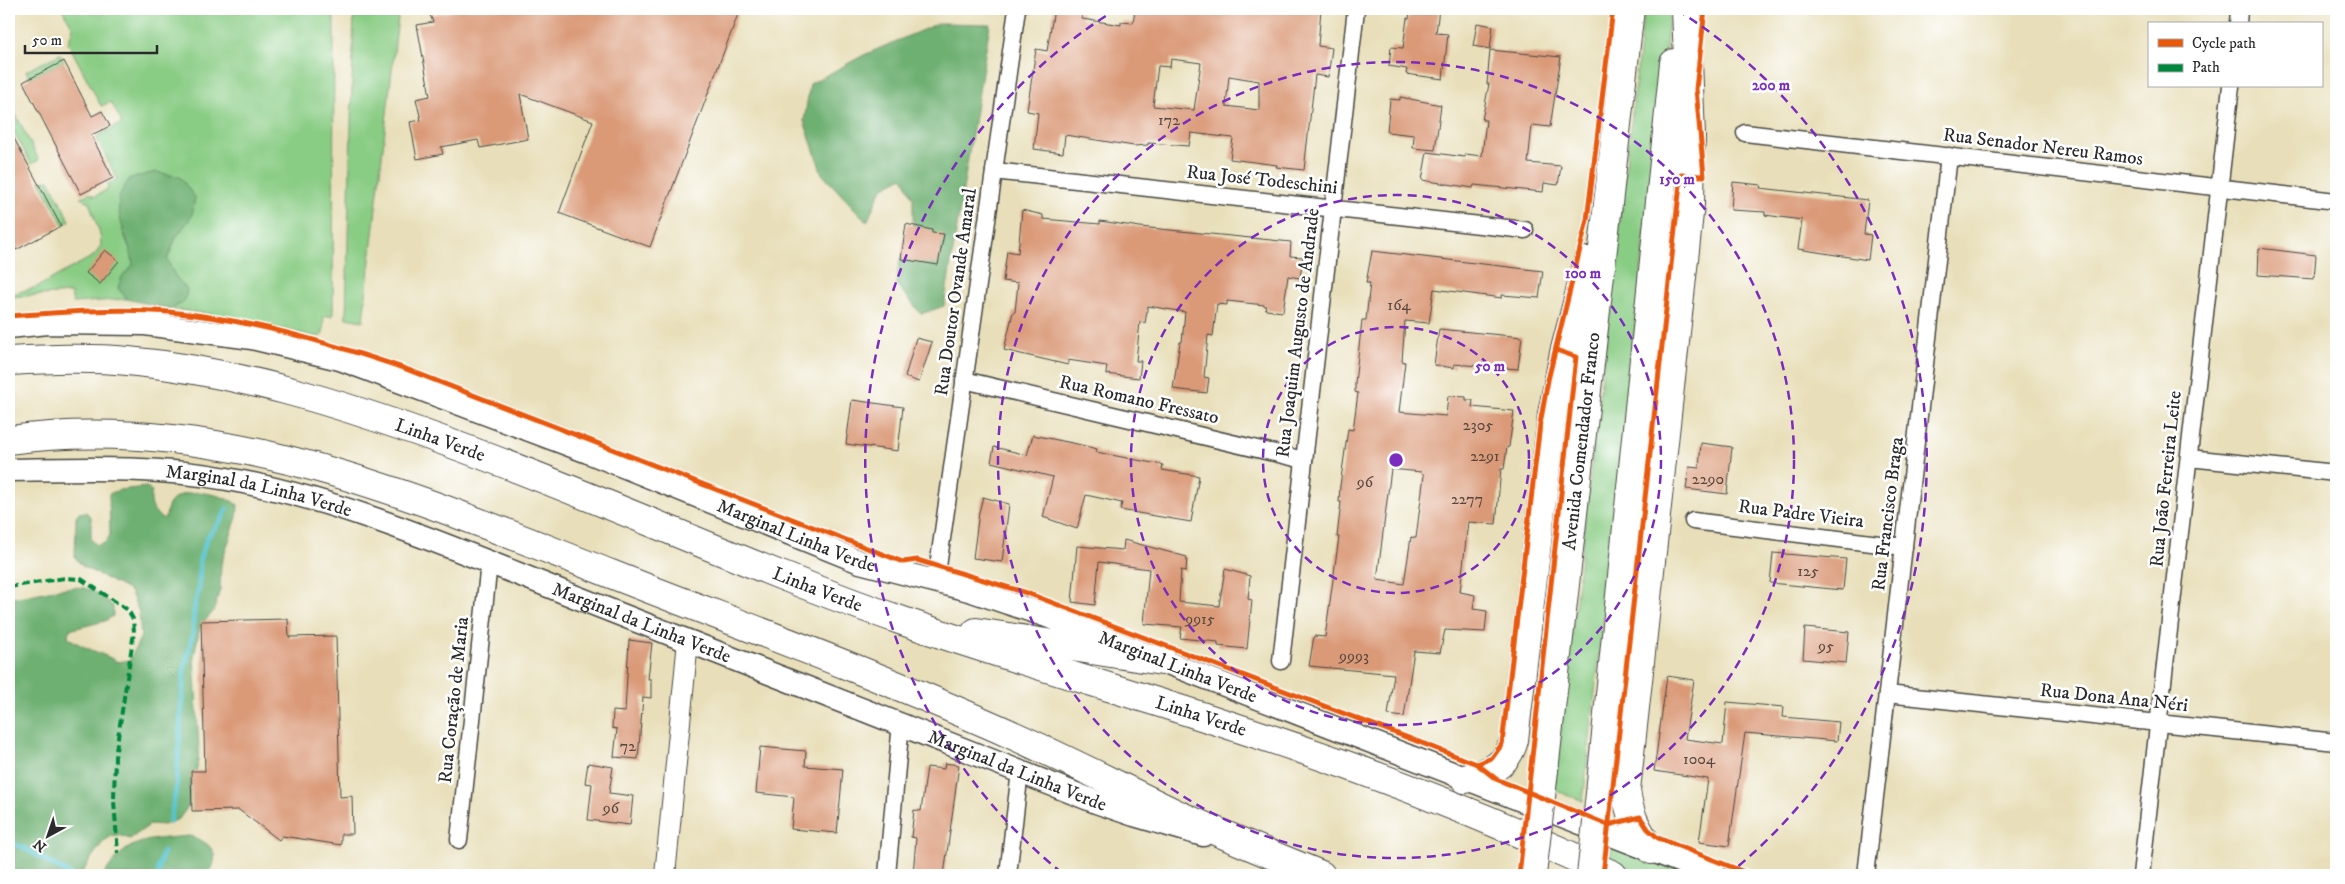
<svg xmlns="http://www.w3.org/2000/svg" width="2345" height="884" font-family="'IM FELL DW Pica',serif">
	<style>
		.green { fill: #89cc84; stroke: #5a7c58 }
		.forest { fill: #6eb072; stroke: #4c6e4e }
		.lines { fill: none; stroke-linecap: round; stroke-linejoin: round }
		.stream { stroke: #57c4cf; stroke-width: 5 }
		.building { fill: #da9a78; fill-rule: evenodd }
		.minor-casing { stroke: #474640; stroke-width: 19 }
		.tertiary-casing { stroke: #474640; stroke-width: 22 }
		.secondary-casing { stroke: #474640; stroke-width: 25 }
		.trunk-casing { stroke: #474640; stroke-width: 30 }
		.minor { stroke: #fff; stroke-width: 16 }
		.tertiary { stroke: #fff; stroke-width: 20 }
		.secondary { stroke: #fff; stroke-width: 22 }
		.trunk { stroke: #fff; stroke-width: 28 }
		.trunk-bridge-casing { stroke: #474640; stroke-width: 30; stroke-linecap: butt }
		.trunk-bridge { stroke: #fff; stroke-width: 28 }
		.quiet { stroke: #00873e; stroke-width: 4; stroke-dasharray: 8 4; stroke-linecap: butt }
		.cycleway-casing { stroke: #fff; stroke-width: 8 }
		.cycleway { stroke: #e8590c; stroke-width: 5 }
		.ring { fill: none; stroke: #7b2cbf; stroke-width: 2.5; stroke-dasharray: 9 6 }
		.labels { text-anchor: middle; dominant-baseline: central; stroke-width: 5; stroke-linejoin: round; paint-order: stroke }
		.number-label { font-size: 16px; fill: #57473e }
		.street-label { font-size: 19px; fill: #2b2b2b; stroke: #fff }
		.centre { fill: #7b2cbf; stroke: #fff; stroke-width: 2.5 }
		.ring-label { font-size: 15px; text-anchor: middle; font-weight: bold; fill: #7b2cbf; stroke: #fff; stroke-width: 5; stroke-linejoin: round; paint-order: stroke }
	</style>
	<rect width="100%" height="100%" fill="#fff"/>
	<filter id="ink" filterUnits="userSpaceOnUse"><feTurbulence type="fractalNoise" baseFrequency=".02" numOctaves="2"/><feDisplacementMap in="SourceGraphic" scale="10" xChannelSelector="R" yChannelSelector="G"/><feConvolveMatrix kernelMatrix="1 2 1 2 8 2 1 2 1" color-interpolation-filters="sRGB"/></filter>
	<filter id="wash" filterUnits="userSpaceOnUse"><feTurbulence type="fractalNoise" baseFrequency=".0096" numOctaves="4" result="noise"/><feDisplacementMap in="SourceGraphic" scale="20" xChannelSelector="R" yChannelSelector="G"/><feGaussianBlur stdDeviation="1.12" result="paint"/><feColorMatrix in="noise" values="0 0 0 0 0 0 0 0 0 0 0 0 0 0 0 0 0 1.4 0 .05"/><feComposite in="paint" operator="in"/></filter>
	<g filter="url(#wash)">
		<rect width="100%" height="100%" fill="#e8dfba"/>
		<!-- green -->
		<g class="green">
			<path d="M62,9H334L333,316H324L323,334L319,337L209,314L171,309L184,302L187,290L175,276L167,260L176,237L192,216L122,230L132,254L133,265L122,277L118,288L127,299L73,303L71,293L9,297V295L37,287L95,255L101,245L100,234L89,202L80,198L89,193L95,196L108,189V184L117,179L96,137L122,123L111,102L101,106L68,43L73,28Z"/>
			<path d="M354,9H399L363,321L346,318Z"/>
			<path d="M1644,9H1670L1583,801L1554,790Z"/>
			<path d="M60,54L64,61L30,78L26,71Z"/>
			<path d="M9,101L39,160L31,164L9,122Z"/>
			<path d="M49,180L70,221L63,225L40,181Z"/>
			<path d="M1611,842L1696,875H1646L1610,859Z"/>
		</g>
		<!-- forest -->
		<g class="forest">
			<path d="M939,23L990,24L944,306L921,314L896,284L900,259L913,236V198L903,177L882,188L867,222L822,174L804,121L810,84L864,55Z"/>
			<path d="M156,172L180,177L195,197L192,216L176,237L167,259L175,276L187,290L184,302L171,309L127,299L118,288L122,277L133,265C132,244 113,216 120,195C122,189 127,183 130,178Z"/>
			<path d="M146,487L152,491C149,504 152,510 162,519L166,517C166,482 220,491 238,505L237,517L221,564L220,589L214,611L200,626L194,657L199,749L197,768L190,785L189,805L179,819L164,825L151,824L130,839C124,837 116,833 110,837C100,842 87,865 81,875H9V597C34,598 69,581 91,590C98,593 106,601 113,606V616L105,621L69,630L68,637C83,649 101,652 118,662L130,660L141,636L139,612L130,591L82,566L75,557L76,518L78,513L86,512L91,517V539L97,545L105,543L110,535L109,494L119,490Z"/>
			<path d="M189,836C210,842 223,853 208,875H104C127,837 148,840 189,836Z"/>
		</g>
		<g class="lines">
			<!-- stream -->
			<g class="stream">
				<path d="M170,821L176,790L184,670L193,633L194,609L199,588L200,558L207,538L222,519L227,509"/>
				<path d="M9,842L24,848L71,875"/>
				<path d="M159,875L158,868L163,852"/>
			</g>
		</g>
		<g id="blocks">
			<!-- building -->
			<g class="building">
				<path d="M466,9H740L650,247L559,213L593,121L520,94L528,139L480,148L478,140L441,147L443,154L417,159L410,122L421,120L416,99L430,96L417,25L433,22L430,15Z"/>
				<path d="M1054,9H1078L1077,12H1083L1082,19L1121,25V22L1133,23L1135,9H1321L1318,46L1332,48L1328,77L1315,75L1304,170L1276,167L1277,165L1230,159L1233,138L1191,133L1189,146L1148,143V145L1134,146L1065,135L1063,153L1034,149L1038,113L1027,111L1036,49L1047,51ZM1171,59L1201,63L1194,110L1153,106L1158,66L1170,67ZM1229,76L1259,81V110L1226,106Z"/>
				<path d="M1410,9H1439L1436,33L1448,34L1443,79L1406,74L1407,69L1389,66L1391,47L1403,48L1407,18L1409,19Z"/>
				<path d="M1477,23L1493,26L1490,49L1473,46Z"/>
				<path d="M1490,50L1561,57L1550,127L1532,125L1528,163L1561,166L1558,185L1544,183L1543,192L1474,185L1473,188L1422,180L1427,152L1465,157V154L1482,156L1486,120H1482L1489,84H1487Z"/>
				<path d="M64,61L92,116L102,111L110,126L91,135L113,178L81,194L23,82Z"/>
				<path d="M1400,97L1441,105L1435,150L1413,148L1414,135L1387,132L1390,99L1400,100Z"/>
				<path d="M9,129L61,226L16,250L9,237Z"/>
				<path d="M1733,182L1761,185L1760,188L1868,200L1864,234L1871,235L1868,260L1798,249L1802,220L1765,215V212L1731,210Z"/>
				<path d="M1022,210L1043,215V219L1100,224V221L1140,227L1291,242L1290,256L1303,257L1300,278L1288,276L1283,312L1266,310L1265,305L1227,301V305L1217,304L1213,336L1208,335L1204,377L1209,378L1207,393L1173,389L1180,342H1182L1185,312L1148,306L1145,323L1140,322L1136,361H1141L1139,378L1106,374L1107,366L1068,360V365L1004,350L1013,312H1015L1018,283L1003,281L1007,251L1018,253Z"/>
				<path d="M906,224L932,230V233L944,234L938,265L901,259Z"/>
				<path d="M2259,248L2316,255L2314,279L2258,275Z"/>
				<path d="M105,250L119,261L100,284L86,273Z"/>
				<path d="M1372,251L1543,271L1539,298L1502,295V298L1434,289L1429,323L1405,321L1402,361L1405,362L1399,412L1446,416L1448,396L1466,397V400H1473L1472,407L1514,411L1509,447H1507L1504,469H1501L1496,524L1468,522L1460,592L1475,595L1473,609L1487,611L1485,632L1445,630L1440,653L1414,651L1404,717L1388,715L1394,674L1309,666L1314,636L1325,637L1339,537H1337L1341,502H1339L1340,486L1348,429L1353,430L1358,393L1355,392V383L1362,320H1366L1370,283H1366ZM1391,469L1421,472L1424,475L1416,538L1411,537L1404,584L1377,580Z"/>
				<path d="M1439,329L1522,337L1518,369L1454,364V368L1434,365Z"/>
				<path d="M916,338L932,342L919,382L905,377Z"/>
				<path d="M852,400L903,407L898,451L846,444Z"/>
				<path d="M1033,435L1077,444L1097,449L1096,452L1163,465L1162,470L1199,476L1191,522L1120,510L1122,503L1086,495L1077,529L1043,517L1053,477L991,462L994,447L1027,455Z"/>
				<path d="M1701,443L1732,447L1727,494L1686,489L1689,467L1699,468Z"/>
				<path d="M983,497L1009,504L1002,562L973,558L979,512Z"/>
				<path d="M1124,540L1187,557L1186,571L1181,570L1179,602L1219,606L1225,569L1250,576L1248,599L1252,600L1247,649L1218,646V642L1180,638L1182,627L1144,624L1149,569L1099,562L1095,605L1072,602L1077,546L1123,550Z"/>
				<path d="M1773,553L1846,559L1843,590L1770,583Z"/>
				<path d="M288,619L289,637L336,636L340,797L352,796L353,834H341V845L282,836L279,840L239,810L192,811L191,771H205L201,621Z"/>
				<path d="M1805,628L1849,632L1846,663L1803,659Z"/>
				<path d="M629,640L652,643L648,679H651V698L643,697L638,759L614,757L617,729L612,728L613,711L625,712Z"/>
				<path d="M1667,676L1694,680L1685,739L1723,744L1727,702L1784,707L1783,717L1839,722L1837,741L1745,733L1729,846L1699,842L1708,779L1654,771Z"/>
				<path d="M760,747L806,751L805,766L843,769L837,833L791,829L794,797L756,793Z"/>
				<path d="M588,763L613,767L609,793L633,796L630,825L588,820L592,784L585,783Z"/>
				<path d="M945,763L959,765L944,875H913L916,838L911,837L914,810L921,811L927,767L944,769Z"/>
			</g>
		</g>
	</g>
	<g filter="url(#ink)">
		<use href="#blocks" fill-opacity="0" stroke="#474640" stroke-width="1"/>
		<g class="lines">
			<defs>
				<g id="minor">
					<path d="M2238,24L2239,9"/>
					<path d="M1745,133L2336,201"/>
					<path d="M994,171L1525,230"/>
					<path d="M964,380L1304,460"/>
					<path d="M2189,458L2336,473"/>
					<path d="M1693,521L1904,547"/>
					<path d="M936,581L1017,9"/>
					<path d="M1281,661L1356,9"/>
					<path d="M1887,694L2336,742"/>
					<path d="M459,840L489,563"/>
					<path d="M887,875L901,723"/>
					<path d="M1008,875L1020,771"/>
					<path d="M1866,875L1949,156"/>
					<path d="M2141,875L2231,86"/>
				</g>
				<path id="tertiary" d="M665,875L688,641"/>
				<g id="secondary">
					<path id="s1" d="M9,327L47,323L145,324L252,338L340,359L588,452L860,562L969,590L1044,615L1715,875"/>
					<path id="s2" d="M9,470C82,469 155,466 227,479C346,500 464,553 576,597C750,665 923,733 1096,802L1134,815L1203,835"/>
				</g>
				<g id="trunk">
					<path id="s3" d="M9,361C48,359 88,357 128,361C236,371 339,403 441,440C596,495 745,566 900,620C1013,660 1128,691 1241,729C1368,770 1493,819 1613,875"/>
					<path d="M9,440C223,411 416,498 611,574C733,622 856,666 976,719C1045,748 1112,783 1179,815C1226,836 1274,856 1321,875"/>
					<path d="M976,632L1162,661"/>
					<path d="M1465,779C1490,772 1507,766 1514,740L1552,414L1564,353L1588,261"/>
					<path id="s4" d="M1542,788L1630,9"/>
					<path d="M1598,813L1674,63"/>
					<path d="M1652,850C1637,831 1629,815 1626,790L1690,204L1691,137L1686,9"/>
				</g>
			</defs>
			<!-- minor casing -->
			<use href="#minor" class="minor-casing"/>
			<!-- tertiary casing -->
			<use href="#tertiary" class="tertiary-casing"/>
			<!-- secondary casing -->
			<use href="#secondary" class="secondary-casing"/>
			<!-- trunk casing -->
			<use href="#trunk" class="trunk-casing"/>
			<!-- minor -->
			<use href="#minor" class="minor"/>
			<!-- tertiary -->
			<use href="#tertiary" class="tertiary"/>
			<!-- secondary -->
			<use href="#secondary" class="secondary"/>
			<!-- trunk -->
			<use href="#trunk" class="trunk"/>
			<defs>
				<g id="trunk-bridge">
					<path d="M1532,875L1542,788"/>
					<path d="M1591,875L1598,813"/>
				</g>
			</defs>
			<!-- trunk-bridge casing -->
			<use href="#trunk-bridge" class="trunk-bridge-casing"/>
			<!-- trunk-bridge -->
			<use href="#trunk-bridge" class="trunk-bridge"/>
			<!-- quiet -->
			<path class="quiet" d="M9,587L65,578L81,579L128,610L133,619L134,632L115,757L114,801L118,853"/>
			<defs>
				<g id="cycleway">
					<path d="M9,316C62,312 116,308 169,312C249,319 330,343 406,369L903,562L917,560L1027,593L1477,764L1496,779L1608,825L1640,817L1648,829L1658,838L1752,875"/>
					<path d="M1477,764L1492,758L1502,744L1540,424L1548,380L1587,220L1613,9"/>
					<path d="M1519,875L1576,357L1556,350"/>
					<path d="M1603,875L1681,175L1704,176L1696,89L1705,9"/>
				</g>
			</defs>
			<!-- cycleway casing -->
			<use href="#cycleway" class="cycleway-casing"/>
			<!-- cycleway -->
			<use href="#cycleway" class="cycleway"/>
		</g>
	</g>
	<!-- distance rings -->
	<g class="ring">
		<circle cx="1396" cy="460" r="133"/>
		<circle cx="1396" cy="460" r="265"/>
		<circle cx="1396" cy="460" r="398"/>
		<path d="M1062 873A531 531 0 0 1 1115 10M1677 10A531 531 0 0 1 1730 873"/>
	</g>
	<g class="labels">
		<!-- number labels -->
		<g class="number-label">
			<text x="1169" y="120">172</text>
			<text x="1399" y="305">164</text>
			<text x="1478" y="425">2305</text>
			<text x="1485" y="456">2291</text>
			<text x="1708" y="479">2290</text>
			<text x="1365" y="482">96</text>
			<text x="1467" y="499">2277</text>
			<text x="1808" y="571">125</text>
			<text x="1200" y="619">9915</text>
			<text x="1826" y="646">95</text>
			<text x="1354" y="656">9993</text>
			<text x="628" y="746">72</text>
			<text x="1699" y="759">1004</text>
			<text x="611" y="808">96</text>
		</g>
		<!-- street labels -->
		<g class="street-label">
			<text transform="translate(2043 147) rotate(7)">Rua Senador Nereu Ramos</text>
			<text transform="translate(1262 180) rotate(6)">Rua José Todeschini</text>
			<text transform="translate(956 292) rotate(-82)">Rua Doutor Ovande Amaral</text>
			<text transform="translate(1298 333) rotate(-83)">Rua Joaquim Augusto de Andrade</text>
			<text transform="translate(1139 400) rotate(13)">Rua Romano Fressato</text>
			<text stroke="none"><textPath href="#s3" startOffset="442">Linha Verde</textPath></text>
			<text stroke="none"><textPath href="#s4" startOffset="349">Avenida Comendador Franco</textPath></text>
			<text transform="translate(2166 479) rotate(-84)">Rua João Ferreira Leite</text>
			<text stroke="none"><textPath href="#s2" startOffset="252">Marginal da Linha Verde</textPath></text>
			<text transform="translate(1801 514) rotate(7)">Rua Padre Vieira</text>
			<text transform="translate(1888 514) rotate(-83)">Rua Francisco Braga</text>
			<text stroke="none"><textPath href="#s1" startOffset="824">Marginal Linha Verde</textPath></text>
			<text stroke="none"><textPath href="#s3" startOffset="848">Linha Verde</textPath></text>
			<text stroke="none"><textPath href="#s2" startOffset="658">Marginal da Linha Verde</textPath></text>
			<text stroke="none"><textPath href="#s1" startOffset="1228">Marginal Linha Verde</textPath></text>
			<text transform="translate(2114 698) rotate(6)">Rua Dona Ana Néri</text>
			<text transform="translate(454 700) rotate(-84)">Rua Coração de Maria</text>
			<text stroke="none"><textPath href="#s3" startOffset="1252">Linha Verde</textPath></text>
			<text stroke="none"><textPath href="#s2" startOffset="1062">Marginal da Linha Verde</textPath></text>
		</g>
	</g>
	<circle cx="1396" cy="460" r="8" class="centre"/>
	<g class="ring-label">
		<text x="1771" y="90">200 m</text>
		<text x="1677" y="184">150 m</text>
		<text x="1583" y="278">100 m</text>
		<text x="1490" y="371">50 m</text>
	</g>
	<!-- margin -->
	<rect width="2345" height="884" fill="none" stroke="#fff" stroke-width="30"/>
	<!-- legend -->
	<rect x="2148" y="22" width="175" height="65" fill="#ffffff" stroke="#aaaaaa"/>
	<rect x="2158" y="39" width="25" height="8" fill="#e8590c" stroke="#aaaaaa"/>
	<text x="2192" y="48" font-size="15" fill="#2b2b2b">Cycle path</text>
	<rect x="2158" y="64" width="25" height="8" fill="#00873e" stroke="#aaaaaa"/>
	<text x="2192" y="72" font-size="15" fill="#2b2b2b">Path</text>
	<!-- north arrow -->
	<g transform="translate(48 836) rotate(220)" stroke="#ffffff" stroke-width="4" paint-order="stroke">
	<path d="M0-4L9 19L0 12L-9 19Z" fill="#2b2b2b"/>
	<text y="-8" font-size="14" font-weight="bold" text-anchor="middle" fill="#2b2b2b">N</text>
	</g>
	<!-- scale -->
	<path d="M25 45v8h132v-8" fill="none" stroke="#2b2b2b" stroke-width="2.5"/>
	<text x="32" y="45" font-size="15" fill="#2b2b2b" stroke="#ffffff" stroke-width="4" paint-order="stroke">50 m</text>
</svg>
